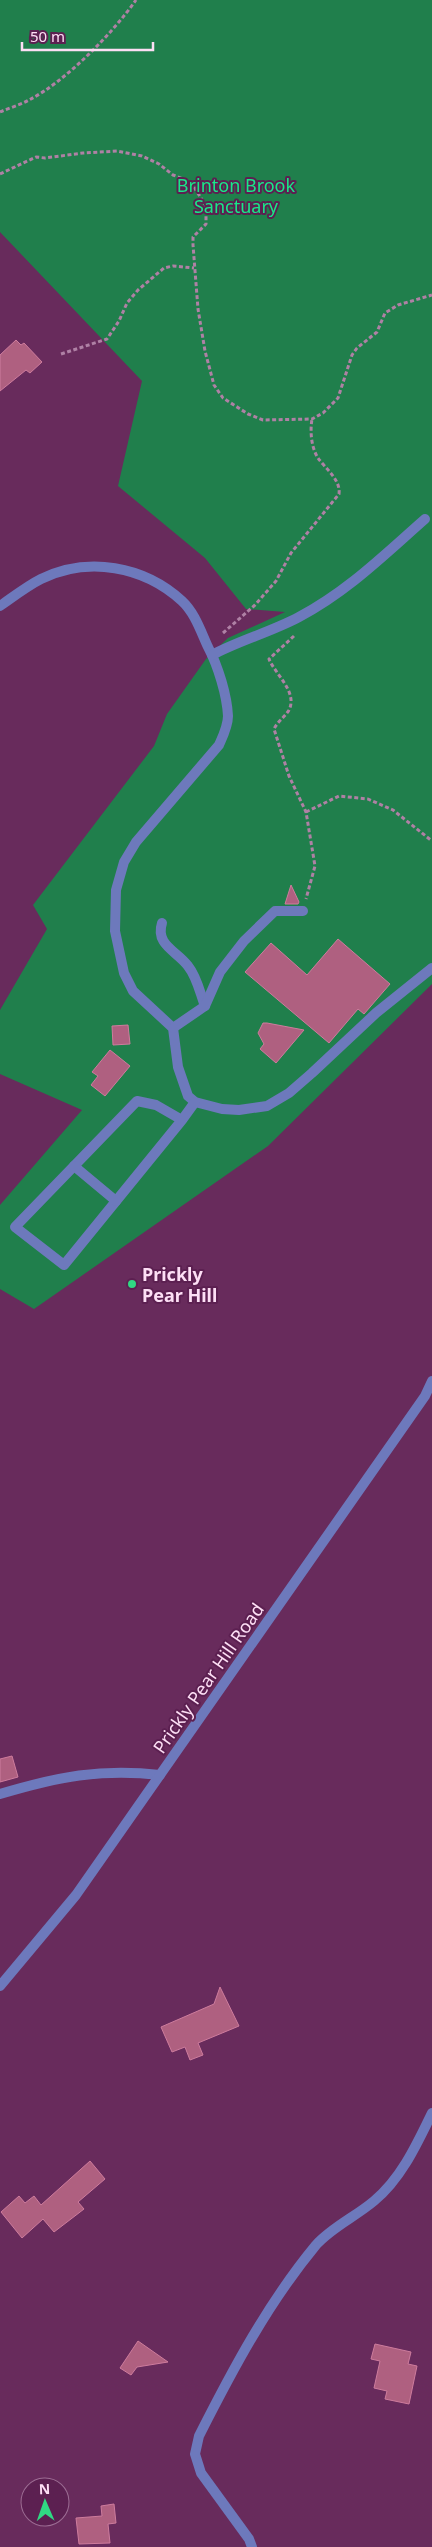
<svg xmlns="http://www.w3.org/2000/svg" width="432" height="2547" font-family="'Noto Sans',sans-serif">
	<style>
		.green { fill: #207f4c }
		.building { fill: #af6080; stroke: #ce7c9d }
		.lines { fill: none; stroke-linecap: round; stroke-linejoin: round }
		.path { stroke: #af81a5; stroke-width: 3; stroke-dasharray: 4 2.5; stroke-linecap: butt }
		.lane { stroke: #6d79bc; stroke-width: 10 }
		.street { stroke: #6d79bc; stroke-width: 10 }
		.poi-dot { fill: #30d883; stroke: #5c2051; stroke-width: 2 }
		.labels { text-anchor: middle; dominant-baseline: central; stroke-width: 4; stroke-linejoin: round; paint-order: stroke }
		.park-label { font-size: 18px; fill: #19e788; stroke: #5c2051 }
		.poi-label { font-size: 18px; font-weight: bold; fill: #fddff5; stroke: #5c2051; text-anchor: start }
		.street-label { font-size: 18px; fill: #fddff5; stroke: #5c2051 }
	</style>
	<rect width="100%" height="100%" fill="#682b5c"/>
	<!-- green -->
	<path class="green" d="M0,0H432V984L268,1146L34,1309L0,1289V1205L82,1110L0,1074V1010L47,929L33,905L154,746L167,714L206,659L228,638L285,612L246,609L205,558L118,486L142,381L0,232Z"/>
	<!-- building -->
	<g class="building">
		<path d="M16,340L21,345L24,343L42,362L30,373L26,370L0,391V355Z"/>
		<path d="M291,885L299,902L298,904H285Z"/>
		<path d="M338,939L390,984L364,1014L358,1009L329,1043L245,972L271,943L307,975Z"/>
		<path d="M263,1023H267L304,1030L276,1063L260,1049L264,1044L258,1033Z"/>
		<path d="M128,1025L130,1044L113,1045L112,1026Z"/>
		<path d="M110,1050L130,1066L105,1096L91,1085L98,1076L92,1072Z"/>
		<path d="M12,1756L18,1777L0,1782V1759Z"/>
		<path d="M220,1987L239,2026L198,2043L203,2055L190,2060L185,2047L172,2052L161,2027L214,2004Z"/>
		<path d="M90,2161L105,2179L78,2202L84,2209L54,2232L43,2219L22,2238L1,2212L19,2196L25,2203L34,2196L41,2205Z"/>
		<path d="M138,2341L168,2362L137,2367L131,2375L120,2368Z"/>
		<path d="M375,2344L411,2352L408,2364L417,2366L409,2404L385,2399L387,2391L374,2388L380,2361L371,2359Z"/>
		<path d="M114,2504L116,2523L108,2524L110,2543L79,2544L76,2518L102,2516L101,2506Z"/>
	</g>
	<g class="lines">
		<!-- path -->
		<g class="path">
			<path d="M0,112C9,108 20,105 29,100C66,81 112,34 136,0"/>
			<path d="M0,174L36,157L45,158L83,153L117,151L142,156L159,164L173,175L186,180L194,187L206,206V224L193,237V245L198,309L205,351L214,385L223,398L248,414L263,420L312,419L323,413L338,398L352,355L357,348L377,332L385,313L398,305L432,295"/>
			<path d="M61,354L107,339L119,321L127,303L138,290L164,268L173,266L194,268"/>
			<path d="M223,633L255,605L276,581L291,553L339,494C341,480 325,468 318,458C311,447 310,431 312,419"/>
			<path d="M294,636L269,659C275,674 298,692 289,710C285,717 278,721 274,729L289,776L306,812L315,866L306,899"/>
			<path d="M306,812L339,796L368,799L393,810L432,841"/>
		</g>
		<!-- lane -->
		<g class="lane">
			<path d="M0,606C13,597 27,586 41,579C88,556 144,566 182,601C195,613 201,632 208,647C218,666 227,695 228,716C228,726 223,736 219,745L136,842L124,862L116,890L115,931L124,973L133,991L173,1028L178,1067L188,1096L195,1102L222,1109L239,1110L267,1106L289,1093L312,1073L376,1013L432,968"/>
			<path d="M212,655C240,640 271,632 299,617C348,591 384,555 425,519"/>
			<path d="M162,923C155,945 177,951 188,966C197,977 200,993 205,1006"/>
			<path d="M173,1028L205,1006L220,972L244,941L275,911H303"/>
			<path d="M182,1120L156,1105L137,1101L15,1227L64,1265L182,1120L195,1102"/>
			<path d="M74,1166L116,1201"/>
			<path d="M0,1794C57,1777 101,1768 160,1775"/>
			<path d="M252,2547L249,2539L201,2473L195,2454L199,2436C233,2369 268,2303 316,2245C332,2227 355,2217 374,2201C401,2179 417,2144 432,2113"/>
		</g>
		<!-- street -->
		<path class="street" d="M0,1986L76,1895L425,1396L432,1381"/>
	</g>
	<!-- markers -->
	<circle class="poi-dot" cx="132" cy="1284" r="5"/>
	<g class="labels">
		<!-- park labels -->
		<g class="park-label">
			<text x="236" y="185">Brinton Brook<tspan x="236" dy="21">Sanctuary</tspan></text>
		</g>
		<!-- poi labels -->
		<g class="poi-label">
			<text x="142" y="1274">Prickly<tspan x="142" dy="21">Pear Hill</tspan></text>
		</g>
		<!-- street labels -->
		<g class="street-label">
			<text transform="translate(208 1678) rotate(-55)">Prickly Pear Hill Road</text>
		</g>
	</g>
	<!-- north arrow -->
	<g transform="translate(45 2502) rotate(358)"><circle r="24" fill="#5c2051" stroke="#9c6c93"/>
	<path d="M0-4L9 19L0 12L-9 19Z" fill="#30d883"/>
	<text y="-8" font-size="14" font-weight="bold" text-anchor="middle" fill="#fddff5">N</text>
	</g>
	<!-- scale -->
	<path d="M22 42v8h131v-8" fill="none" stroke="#fddff5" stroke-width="2.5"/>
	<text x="30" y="42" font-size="15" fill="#fddff5" stroke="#5c2051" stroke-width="4" paint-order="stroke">50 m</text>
</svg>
